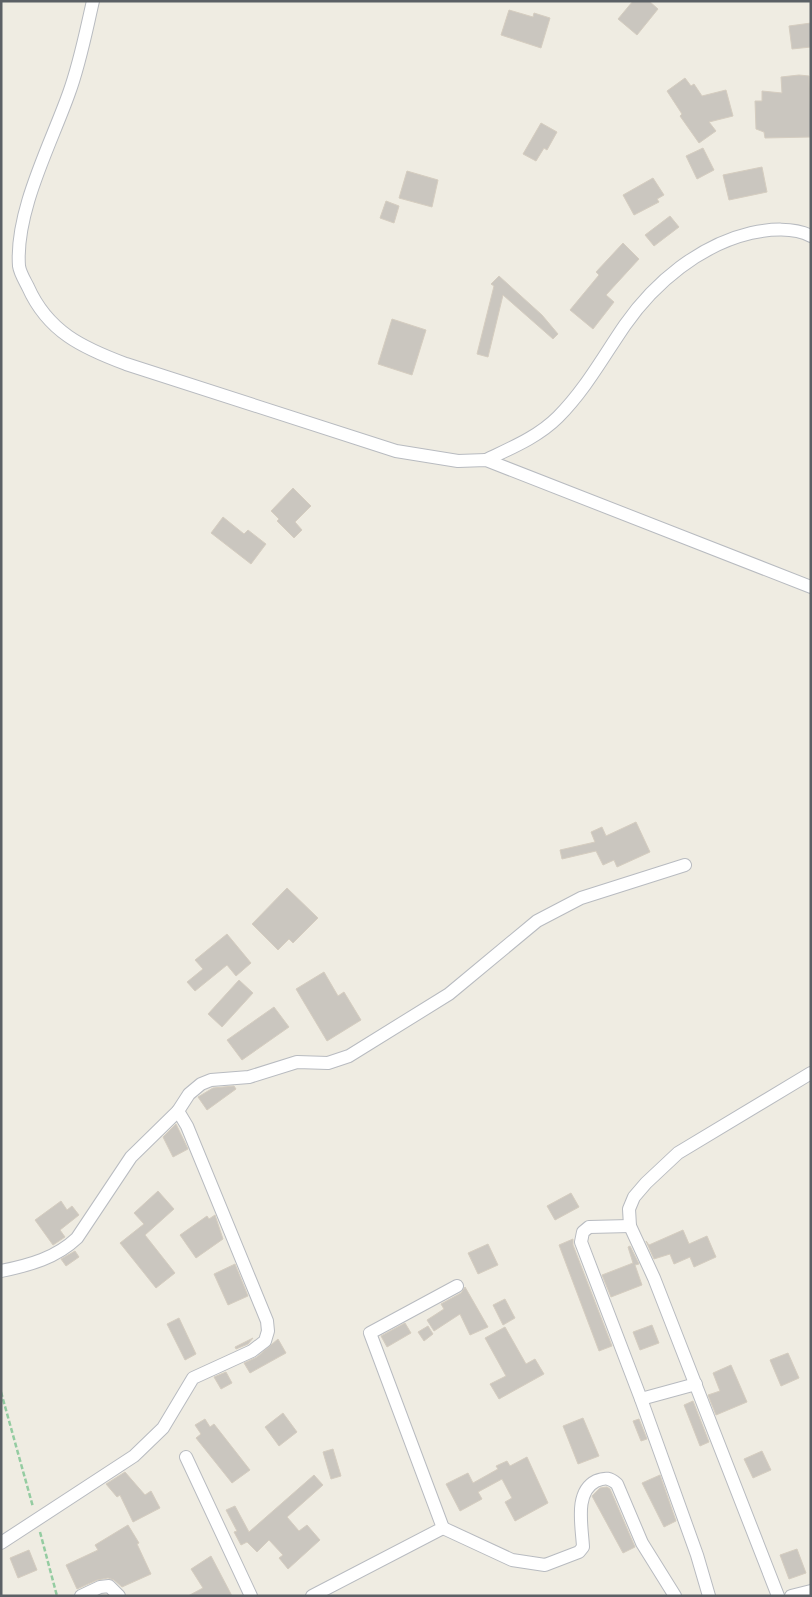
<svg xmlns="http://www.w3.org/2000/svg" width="812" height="1597" font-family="'Source Sans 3',sans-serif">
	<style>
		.building { fill: #cac6bf; stroke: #d5cdc0 }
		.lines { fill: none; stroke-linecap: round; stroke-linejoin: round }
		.minor-casing { stroke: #b8bbc0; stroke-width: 14 }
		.path { stroke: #94cca1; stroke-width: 2.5; stroke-dasharray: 5 2.5; stroke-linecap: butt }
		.minor { stroke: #fff; stroke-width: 12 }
	</style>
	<rect width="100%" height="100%" fill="#efece2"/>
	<!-- building -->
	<g class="building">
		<path d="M633,1H649L658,9L637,35L618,19Z"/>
		<path d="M509,10L533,17L534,13L550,18L541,48L501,35Z"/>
		<path d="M811,23V47L792,49L789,26Z"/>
		<path d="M799,75L809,76L811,137L765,138L764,132L756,129L755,101H762V91L782,93L781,77Z"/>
		<path d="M685,78L691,86L694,84L702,96L726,90L733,116L709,122L716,131L699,143L680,116L682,114L667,91Z"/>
		<path d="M541,123L557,132L547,150L544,148L536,161L523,154Z"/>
		<path d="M703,148L714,170L697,179L686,156Z"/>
		<path d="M762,167L767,192L729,200L723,175Z"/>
		<path d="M407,171L438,180L432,207L399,198Z"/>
		<path d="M653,178L664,195L657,199L659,202L634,215L623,195Z"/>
		<path d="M386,201L399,206L394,223L380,218Z"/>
		<path d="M670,216L679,227L654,246L645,235Z"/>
		<path d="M623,243L639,259L606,295L614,302L593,329L570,310L599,275L596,272Z"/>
		<path d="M499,276L542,315L558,334L553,339L503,295L488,357L477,354L494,286L491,284Z"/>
		<path d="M392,319L426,330L412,375L378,364Z"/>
		<path d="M293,488L311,506L295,522L302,530L294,538L277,521L279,519L271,511Z"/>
		<path d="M223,517L244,534L248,530L266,544L251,564L211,533Z"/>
		<path d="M636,822L650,852L617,867L614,860L603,865L596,851L562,859L560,850L595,842L591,832L602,827L606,836Z"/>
		<path d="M287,888L318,918L293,943L289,939L278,950L252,924Z"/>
		<path d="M227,934L251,963L236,976L227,965L195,991L187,982L203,969L195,960Z"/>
		<path d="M324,972L338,996L344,992L361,1020L327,1041L296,989Z"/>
		<path d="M239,980L253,993L222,1027L208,1014Z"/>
		<path d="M274,1007L289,1027L242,1060L227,1040Z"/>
		<path d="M234,1086L236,1089L207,1110L198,1097L213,1088Z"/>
		<path d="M176,1124L188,1149L173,1157L163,1137Z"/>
		<path d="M158,1191L174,1209L145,1235L175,1273L156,1288L120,1243L144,1224L134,1213Z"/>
		<path d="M571,1193L579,1207L555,1220L547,1206Z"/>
		<path d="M61,1201L67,1210L72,1206L79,1215L60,1230L65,1237L53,1245L35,1220Z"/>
		<path d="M215,1215L223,1239L196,1258L180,1235L207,1216L209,1219Z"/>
		<path d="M683,1230L689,1244L707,1236L716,1257L694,1267L690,1257L674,1264L670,1254L654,1259L646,1241L649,1245Z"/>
		<path d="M573,1239V1245L612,1346L599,1351L559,1245Z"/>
		<path d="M488,1244L498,1265L478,1274L468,1253Z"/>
		<path d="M630,1246L639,1264L635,1265L642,1285L611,1297L602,1275L633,1263L628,1247Z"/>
		<path d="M75,1251L79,1257L66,1266L61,1259Z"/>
		<path d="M235,1264L248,1296L228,1305L214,1274Z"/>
		<path d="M465,1287L488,1327L470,1335L460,1314L434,1331L427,1320L444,1309L441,1304L461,1293Z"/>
		<path d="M505,1299L515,1318L503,1325L493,1305Z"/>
		<path d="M179,1318L196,1354L185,1360L167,1324Z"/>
		<path d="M405,1323L411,1333L387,1347L381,1336Z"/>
		<path d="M652,1325L659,1343L640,1350L633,1332Z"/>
		<path d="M428,1326L433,1334L424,1341L418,1332Z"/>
		<path d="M505,1327L526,1364L535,1359L544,1374L499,1399L490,1384L506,1376L485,1338Z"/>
		<path d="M253,1338L248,1344L236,1349L235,1347Z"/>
		<path d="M278,1339L286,1353L250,1373L244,1363L257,1357Z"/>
		<path d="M788,1353L799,1378L781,1386L770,1360Z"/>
		<path d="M731,1365L747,1402L716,1415L708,1395L720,1391L713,1373Z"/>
		<path d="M226,1372L232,1383L221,1389L214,1377Z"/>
		<path d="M693,1401L709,1442L700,1446L684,1405Z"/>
		<path d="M283,1413L297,1432L279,1446L265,1427Z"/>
		<path d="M583,1418L599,1456L578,1464L563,1426Z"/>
		<path d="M205,1419L210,1427L214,1424L250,1470L232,1483L196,1438L201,1434L195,1425Z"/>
		<path d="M639,1419L647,1439L641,1441L633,1421Z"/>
		<path d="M333,1449L341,1476L331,1479L323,1452Z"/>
		<path d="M762,1451L771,1470L753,1478L744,1459Z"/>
		<path d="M527,1457L548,1503L515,1521L505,1502L512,1498L502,1479L478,1492L482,1499L460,1511L446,1484L468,1473L473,1483L498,1469L496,1466L507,1461L510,1466Z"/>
		<path d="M125,1472L145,1495L151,1491L160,1508L133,1522L120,1495L117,1497L106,1484Z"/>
		<path d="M314,1475L323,1485L287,1517L299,1531L307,1525L320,1540L288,1569L279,1558L283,1555L269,1540L257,1552L247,1542L241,1545L234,1532L237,1531L226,1510L235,1506L249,1532Z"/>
		<path d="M660,1475L676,1521L664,1527L642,1483Z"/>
		<path d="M607,1487L610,1489L635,1547L623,1553L592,1496L600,1488Z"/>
		<path d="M128,1525L139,1543L137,1544L151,1574L122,1587L114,1580L108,1578L97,1580L77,1589L66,1565L98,1550L95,1545Z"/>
		<path d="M797,1549L806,1573L789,1579L780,1555Z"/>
		<path d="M29,1550L37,1570L18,1578L10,1558Z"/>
		<path d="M211,1556L232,1596H188L203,1588L191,1569Z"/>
	</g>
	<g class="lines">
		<defs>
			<g id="minor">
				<path d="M93,1C86,31 80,63 69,93C51,144 15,211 19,266C20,273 25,281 28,287C48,332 83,348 126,364L396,451L458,461L486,460L811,587"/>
				<path d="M486,460C511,448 538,437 558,417C585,390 603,357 625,325C655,282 700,245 751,233C769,229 794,227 811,236"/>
				<path d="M630,1226L589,1227L583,1232L581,1242L641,1399L697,1555L709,1596"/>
				<path d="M1,1271C30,1265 56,1258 77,1238L131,1157L178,1111"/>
				<path d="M641,1399L696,1384"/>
				<path d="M186,1457L251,1596"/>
				<path d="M443,1528L512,1560L545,1565L579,1552L583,1547C582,1526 574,1492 596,1481C606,1477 610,1478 617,1484L642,1543L675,1596"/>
				<path d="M1,1543L134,1456L163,1428L193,1378L252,1351L265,1341L268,1331L267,1321L187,1126L178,1111L189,1094L201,1084L211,1080L249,1077L297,1062L328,1063L349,1056L449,994L537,921L581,898L685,865"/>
				<path d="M81,1596L100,1587L109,1586L119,1596"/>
				<path d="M312,1596L443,1528L370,1333L457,1286"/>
				<path d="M778,1596L654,1278L630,1226L629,1209L634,1197L646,1183L678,1153L811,1073"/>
				<path d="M791,1596L811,1591"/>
			</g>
		</defs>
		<!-- minor casing -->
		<use href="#minor" class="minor-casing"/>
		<!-- path -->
		<g class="path">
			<path d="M1,1392L33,1507"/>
			<path d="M40,1532L57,1596"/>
		</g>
		<!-- minor -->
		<use href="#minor" class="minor"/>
	</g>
	<!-- border -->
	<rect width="812" height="1597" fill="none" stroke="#5b6065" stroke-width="5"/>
</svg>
